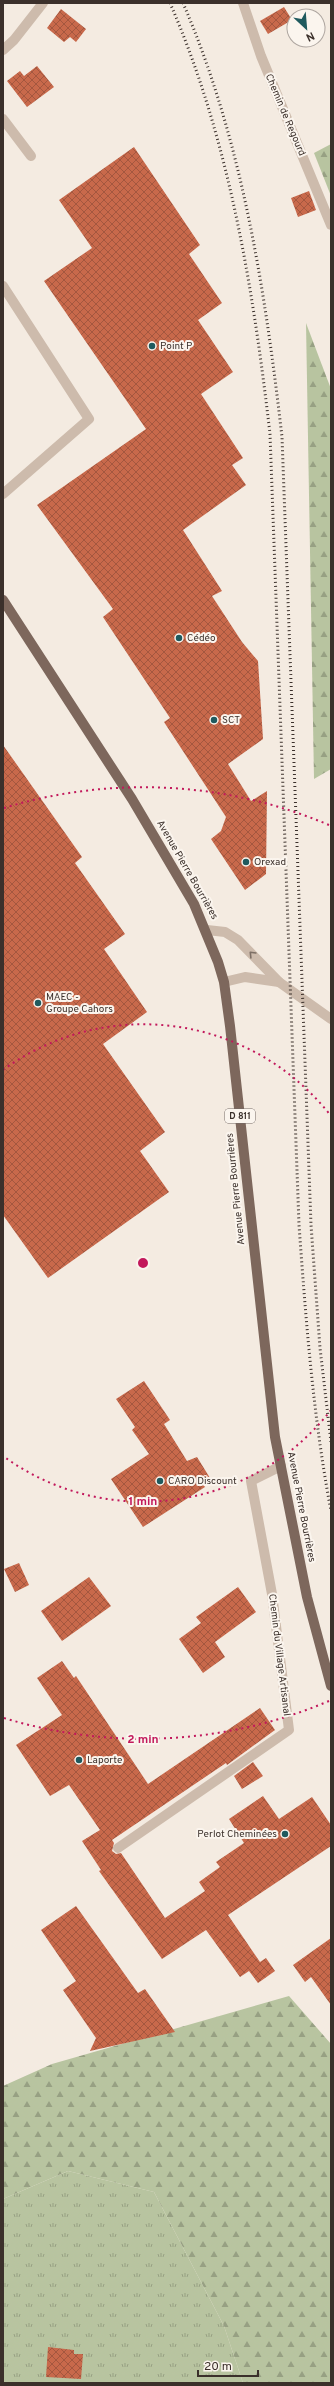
<svg xmlns="http://www.w3.org/2000/svg" width="334" height="2386" font-family="Overpass,sans-serif">
	<style>
		.grass { fill: url(#grass-tufts) }
		.forest { fill: url(#forest-firs) }
		.building { fill: url(#building-cross-hatch) }
		.lines { fill: none; stroke-linecap: round; stroke-linejoin: round }
		.minor { stroke: #cdbbac; stroke-width: 10 }
		.major { stroke: #7d675c; stroke-width: 10 }
		.rail { stroke: #3b302b; stroke-width: 3; stroke-dasharray: 1 3; stroke-linecap: butt }
		.oneway { stroke: #7d6f65 }
		.ring { fill: none; stroke: #c2185b; stroke-width: 2; stroke-dasharray: 2 4 }
		.poi-dot { fill: #1f5a5e; stroke: #fbf5ee; stroke-width: 1.5 }
		.labels { text-anchor: middle; dominant-baseline: central; stroke-width: 4; stroke-linejoin: round; paint-order: stroke }
		.shield { fill: #fbf5ee; stroke: #756b66; stroke-width: 1 }
		.shield-label { font-size: 9px; font-weight: bold; fill: #3b302b }
		.street-label { font-size: 10px; fill: #3b302b; stroke: #fbf5ee }
		.poi-label { font-size: 10px; fill: #3b302b; stroke: #fbf5ee; text-anchor: start }
		.centre { fill: #c2185b; stroke: #fbf5ee; stroke-width: 2 }
		.ring-label { font-size: 12px; text-anchor: middle; font-weight: bold; fill: #c2185b; stroke: #fbf5ee; stroke-width: 4; stroke-linejoin: round; paint-order: stroke }
	</style>
	<defs>
		<pattern id="grass-tufts" width="24" height="20" patternUnits="userSpaceOnUse"><rect width="24" height="20" fill="#b8c4a0"/><path d="M3 7l-1-3M5 7V3M7 7l1-3M15 17l-1-3M17 17v-4M19 17l1-3" fill="none" stroke="#97a083"/></pattern>
		<pattern id="forest-firs" width="22" height="20" patternUnits="userSpaceOnUse"><rect width="22" height="20" fill="#b8c4a0"/><path d="M5 1l3.5 6h-7zM16 11l3.5 6h-7z" fill="#97a083"/></pattern>
		<pattern id="building-cross-hatch" width="8" height="8" patternUnits="userSpaceOnUse"><rect width="8" height="8" fill="#c8694b"/><path d="M0 0l8 8M0 8l8-8" fill="none" stroke="#a4573f"/></pattern>
	</defs>
	<rect width="100%" height="100%" fill="#f4ebe1"/>
	<!-- grass -->
	<path class="grass" d="M68,2171L154,2192L224,2326L243,2383H3V2199Z"/>
	<!-- forest -->
	<g class="forest">
		<path d="M331,144V196L314,153Z"/>
		<path d="M306,323L331,389V769L314,779Z"/>
		<path d="M289,1996L331,2044V2383H243L224,2326L154,2192L68,2171L3,2199V2086L52,2064Z"/>
	</g>
	<!-- building -->
	<g class="building">
		<path d="M284,7L292,20L268,34L260,21Z"/>
		<path d="M61,9L86,29L76,42L70,37L64,42L47,28Z"/>
		<path d="M37,66L54,87L27,107L7,81L20,71L24,76Z"/>
		<path d="M134,147L200,245L189,254L222,303L198,320L233,372L201,394L243,458L232,465L246,485L183,530L222,591L212,596L242,642L258,661L263,739L228,764L251,801L267,791L266,874L245,890L211,839L221,831L226,817L164,722L170,718L103,617L113,609L37,505L146,429L44,281L92,248L59,200Z"/>
		<path d="M309,191L316,210L298,217L291,198Z"/>
		<path d="M3,745L82,857L75,863L125,934L104,949L147,1012L103,1044L165,1132L140,1151L169,1192L48,1278L3,1215Z"/>
		<path d="M144,1381L170,1420L164,1424L187,1461L197,1457L210,1478L203,1484L205,1487L143,1527L111,1479L149,1454L132,1430L135,1427L116,1399Z"/>
		<path d="M19,1563L29,1585L15,1592L4,1569Z"/>
		<path d="M89,1577L111,1606L62,1641L41,1611Z"/>
		<path d="M238,1587L256,1612L215,1642L225,1657L203,1673L179,1639L201,1623L196,1617Z"/>
		<path d="M62,1661L74,1678L76,1676L148,1784L260,1708L275,1730L227,1765L226,1763L112,1840L114,1843L112,1851L116,1854L121,1853L165,1918L205,1891L199,1882L220,1867L216,1862L244,1843L229,1819L263,1796L279,1819L312,1797L331,1825V1846L228,1915L260,1962L266,1958L275,1971L258,1983L249,1971L240,1977L206,1930L162,1959L99,1871L101,1870L82,1841L100,1830L69,1785L50,1796L16,1745L62,1715L37,1678Z"/>
		<path d="M253,1762L263,1776L242,1789L234,1776Z"/>
		<path d="M76,1906L138,1993L145,1989L175,2032L90,2051L96,2038L63,1990L76,1981L41,1930Z"/>
		<path d="M331,1938V2005L311,1977L305,1982L293,1965Z"/>
		<path d="M48,2347L74,2350V2354H83L81,2379L46,2377Z"/>
	</g>
	<g class="lines">
		<!-- minor -->
		<g class="minor">
			<path d="M243,3L261,56L331,225"/>
			<path d="M3,50L14,40L43,3"/>
			<path d="M3,119L31,156"/>
			<path d="M3,286L89,419L3,494"/>
			<path d="M207,930L225,932L238,940L279,982L331,1019"/>
			<path d="M224,982L245,977L279,982"/>
			<path d="M118,1848L289,1730L272,1594L251,1481L281,1466"/>
		</g>
		<!-- major -->
		<path class="major" d="M3,600L132,799L194,904L218,962L224,982L230,1026L275,1437L307,1597L331,1686"/>
		<!-- rail -->
		<g class="rail">
			<path d="M170,3C229,139 253,287 270,434L299,1225C306,1321 313,1416 331,1511"/>
			<path d="M183,3C242,140 265,289 282,437L311,1225L320,1348L331,1442"/>
		</g>
	</g>
	<!-- one-way arrows -->
	<defs><path id="oneway-chevron" d="M-2-3.5L2.5 0L-2 3.5" fill="none" stroke-width="1.6" stroke-linecap="round" stroke-linejoin="round"/></defs>
	<use class="oneway" href="#oneway-chevron" transform="translate(252 954) rotate(-134)"/>
	<!-- distance rings -->
	<g class="ring">
		<path d="M331 1410A238 238 0 0 1 3 1456M3 1070A238 238 0 0 1 331 1116"/>
		<path d="M329 1701A476 476 0 0 1 4 1718M4 808A476 476 0 0 1 329 825"/>
	</g>
	<!-- markers -->
	<g class="poi-dot">
		<circle cx="152" cy="346" r="4"/>
		<circle cx="179" cy="638" r="4"/>
		<circle cx="214" cy="720" r="4"/>
		<circle cx="246" cy="862" r="4"/>
		<circle cx="38" cy="1003" r="4"/>
		<circle cx="160" cy="1481" r="4"/>
		<circle cx="79" cy="1760" r="4"/>
		<circle cx="285" cy="1834" r="4"/>
	</g>
	<g class="labels">
		<!-- shield labels -->
		<rect class="shield" x="225" y="1109" width="30" height="14" rx="3"/>
		<g class="shield-label">
			<text x="240" y="1116">D 811</text>
		</g>
		<!-- street labels -->
		<g class="street-label">
			<text transform="translate(285 115) rotate(67)">Chemin de Regourd</text>
			<text transform="translate(187 870) rotate(60)">Avenue Pierre Bourrières</text>
			<text transform="translate(236 1189) rotate(-96)">Avenue Pierre Bourrières</text>
			<text transform="translate(301 1507) rotate(79)">Avenue Pierre Bourrières</text>
			<text transform="translate(279 1655) rotate(83)">Chemin du Village Artisanal</text>
		</g>
		<!-- poi labels -->
		<g class="poi-label">
			<text x="160" y="346">Point P</text>
			<text x="187" y="638">Cédéo</text>
			<text x="222" y="720">SCT</text>
			<text x="254" y="862">Orexad</text>
			<text x="46" y="997">MAEC -<tspan x="46" dy="12">Groupe Cahors</tspan></text>
			<text x="168" y="1481">CARO Discount</text>
			<text x="87" y="1760">Laporte</text>
			<text x="277" y="1834" text-anchor="end">Perlot Cheminées</text>
		</g>
	</g>
	<circle cx="143" cy="1263" r="6" class="centre"/>
	<g class="ring-label">
		<text x="143" y="1505">1 min</text>
		<text x="143" y="1743">2 min</text>
	</g>
	<!-- border -->
	<rect width="334" height="2386" fill="none" stroke="#3b302b" stroke-width="8"/>
	<!-- north arrow -->
	<g transform="translate(306 28) rotate(154)"><circle r="19" fill="#fbf5ee" stroke="#aea6a0"/>
	<path d="M0-3L7 15L0 10L-7 15Z" fill="#1f5a5e"/>
	<text y="-6" font-size="11" font-weight="bold" text-anchor="middle" fill="#3b302b">N</text>
	</g>
	<!-- scale -->
	<path d="M198 2370v6h60v-6" fill="none" stroke="#3b302b" stroke-width="2"/>
	<text x="204" y="2370" font-size="12" fill="#3b302b" stroke="#fbf5ee" stroke-width="3" paint-order="stroke">20 m</text>
</svg>
